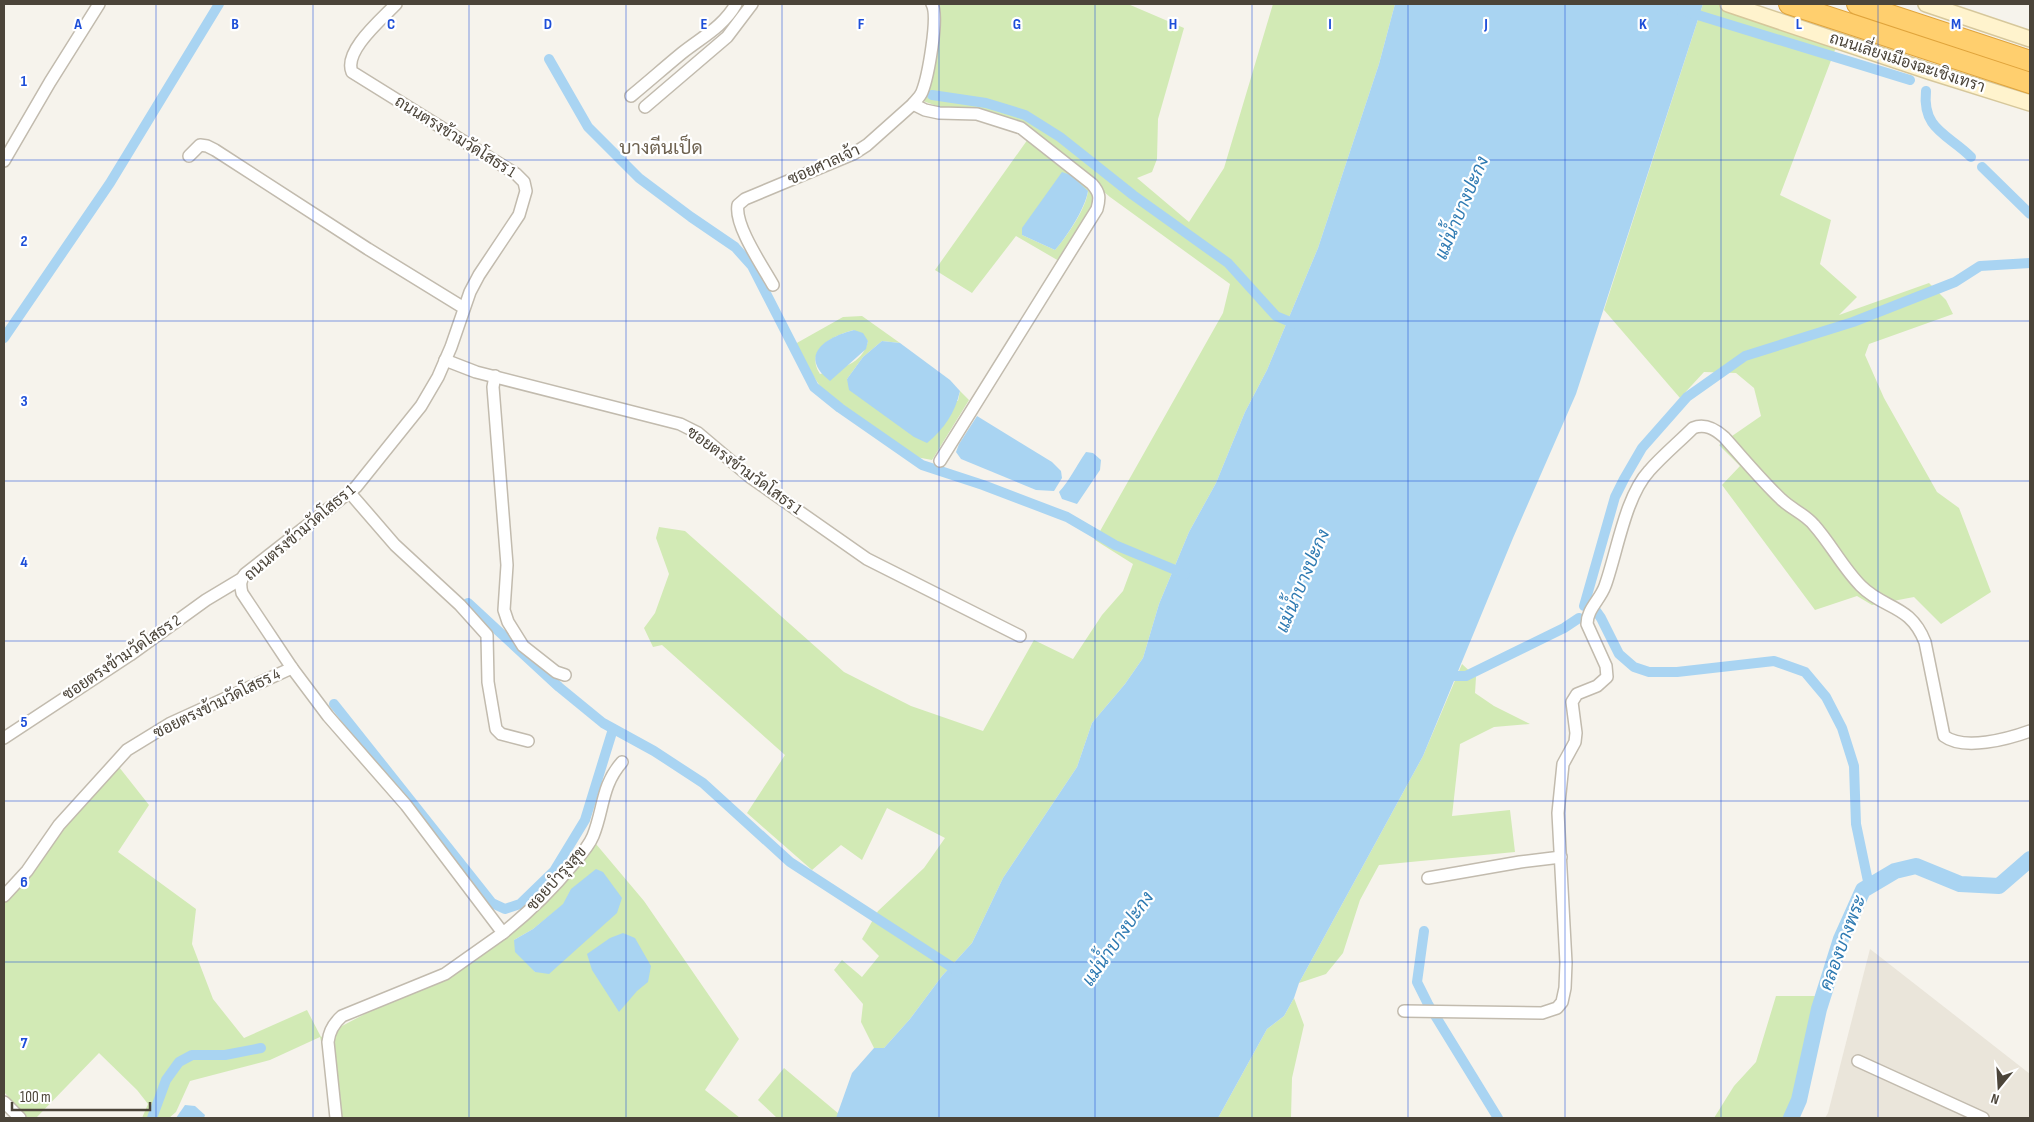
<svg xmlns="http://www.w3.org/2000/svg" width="2034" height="1122" font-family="'Sofia Sans Condensed',Sarabun,sans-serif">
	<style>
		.residential { fill: #eae5da }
		.green { fill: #d2eab5; fill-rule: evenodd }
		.water { fill: #a9d4f2 }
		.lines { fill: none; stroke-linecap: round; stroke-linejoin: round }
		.canal { stroke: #a9d4f2; stroke-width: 10 }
		.river { stroke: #a9d4f2; stroke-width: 16 }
		.street-casing { stroke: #c2bbae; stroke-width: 14 }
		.secondary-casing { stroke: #d6c79b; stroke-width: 18 }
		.highway-casing { stroke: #e0a43c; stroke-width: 22 }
		.street { stroke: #fff; stroke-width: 11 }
		.secondary { stroke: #fff3cd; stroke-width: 15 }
		.highway { stroke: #ffcf6e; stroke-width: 20 }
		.grid { fill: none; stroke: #1d4ed8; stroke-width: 1; stroke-opacity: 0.55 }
		.labels { text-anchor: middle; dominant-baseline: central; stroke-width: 4.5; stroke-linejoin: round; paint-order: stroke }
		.street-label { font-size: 16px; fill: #4b4439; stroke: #fff }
		.water-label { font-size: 18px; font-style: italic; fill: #2e7ab2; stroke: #fff }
		.quarter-label { font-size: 19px; fill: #6e6250; stroke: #fff }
		.grid-label { font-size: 16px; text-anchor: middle; font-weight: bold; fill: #1d4ed8; stroke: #fff; stroke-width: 4.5; stroke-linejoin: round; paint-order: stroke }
	</style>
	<rect width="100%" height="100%" fill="#f6f3ec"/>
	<!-- residential -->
	<path class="residential" d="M1870,949L2030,1074V1118H1825L1828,1113Z"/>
	<!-- green -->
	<g class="green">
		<path d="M936,4H1128L1184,28L1158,119L1157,159L1152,172L1137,178L1189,222L1224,168L1273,4H1395L1379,64L1318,248L1267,370L1245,412L1216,483L1189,532L1159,604L1143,658L1125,684L1092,723L1077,767L1003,878L972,943L942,976L910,1019L884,1048H874L861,1022L863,1004L834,970L842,960L862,977L879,956L862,939L878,911L924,868L945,838L887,808L862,860L841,845L812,870L747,813L785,755L662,645L653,647L644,628L655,613L669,574L656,538L659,527L685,531L844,672L911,706L983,731L1034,640L1073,659L1102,615L1123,591L1133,564L1095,540L1223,313L1230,284L1110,197L1022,123L937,106L923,101Z"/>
		<path d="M1703,4H1752L1841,34L1780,195L1831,220L1820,264L1857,297L1839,315L1929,283L1946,300L1953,314L1869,344L1865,355L1884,398L1937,492L1959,508L1991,592L1941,624L1914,597L1872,605L1857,596L1815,610L1722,485L1740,466L1719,445L1761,416L1754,388L1736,373L1704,372L1680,398L1604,310Z"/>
		<path d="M1028,139L1095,193L1094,201L1059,261L1016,236L972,293L935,270ZM1088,191C1086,209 1067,236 1055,250L1022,235Z"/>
		<path d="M862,316L900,343L882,341L863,357L847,379L958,401L960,391L969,400L932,460L916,457L824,392L806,365L795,344L843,317ZM854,330L868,341C862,365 841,368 820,374C804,349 834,335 854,330Z"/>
		<path d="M1462,664L1476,677L1475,693L1494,706L1530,724L1494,727L1460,744L1452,816L1510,810L1515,852L1379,865L1360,900L1343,953L1326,974L1299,983L1423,756Z"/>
		<path d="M119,767L149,805L118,852L196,909L192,944L213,999L244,1038L307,1010L321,1037L496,945L596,844L644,901L739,1039L705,1090L740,1118H338L320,1037L270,1060L190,1081L176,1112L169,1118H142L148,1104L137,1090L99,1053L36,1118H27L4,1092V901L63,829ZM571,889L535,972L514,940L533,929L564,904Z"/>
		<path d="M1776,996H1815L1793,1104L1792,1118H1714L1734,1086L1756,1062Z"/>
		<path d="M1294,998L1304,1025L1292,1078L1291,1118H1218L1267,1029L1284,1016Z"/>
		<path d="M784,1068L839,1114L836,1118H777L758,1100Z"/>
	</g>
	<!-- water -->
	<g class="water">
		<path d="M1395,4H1703L1576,394L1513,538L1423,756L1299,983L1294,998L1284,1016L1267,1029L1218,1118H836L852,1073L874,1048H884L910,1019L942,976L972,943L1003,878L1077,767L1092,723L1125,684L1143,658L1159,604L1189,532L1216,483L1245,412L1267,370L1318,248L1379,64Z"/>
		<path d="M1062,172L1071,175L1088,191C1085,209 1067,236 1055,250L1022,235V228Z"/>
		<path d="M854,330L863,333L868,341L866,349L830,381C797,355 826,337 854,330Z"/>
		<path d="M882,341L900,343L950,380L960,391C955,413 944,429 927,443L914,437L849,390L847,379L863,357Z"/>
		<path d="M977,416L1052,462L1061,471L1062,478L1054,491L1036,490L961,459L956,452L959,444Z"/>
		<path d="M1086,452L1093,453L1101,460L1100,470L1077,504L1062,499L1059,492C1070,480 1076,466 1086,452Z"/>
		<path d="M596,869L603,872L622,898L617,913L549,974L535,972L515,952L514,940L533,929L563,904L571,889Z"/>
		<path d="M623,933L635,938L651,966L648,982L637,991L619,1012L592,970L587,954L610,938Z"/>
		<path d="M185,1105L195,1106L205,1115L204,1118H176Z"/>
	</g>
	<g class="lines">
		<!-- canal -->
		<g class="canal">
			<path d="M1662,4L1910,80"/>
			<path d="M549,59L588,127L639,178L691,217L735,247L752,266L814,387L840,408L922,465L983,485L1067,517L1115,545L1185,574"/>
			<path d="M1926,91C1922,130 1948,134 1971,157"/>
			<path d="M932,95L986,103L1025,115L1060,137L1133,195L1228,263L1276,316L1300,326"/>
			<path d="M1982,167L2030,214"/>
			<path d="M4,338L110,183L219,4"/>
			<path d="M1589,601L1601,618L1619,654L1634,667L1649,672H1677L1774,661L1805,672L1826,697L1842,728L1854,766L1856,824L1869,886"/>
			<path d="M468,603L559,687L603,723L654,751L703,783L790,862L961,973"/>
			<path d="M1584,606L1615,497L1624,479L1642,448L1687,397L1745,356L1853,322L1955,282L1980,266L2030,263"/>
			<path d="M1445,676H1466L1564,628L1579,618"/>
			<path d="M334,704L492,903L505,909L520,904L554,871L585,820L613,729"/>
			<path d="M1424,931L1417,982L1428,1004L1498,1118"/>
			<path d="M152,1118L166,1080L179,1062L192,1055H225L261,1048"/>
		</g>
		<!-- river -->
		<path class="river" d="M1791,1118L1799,1100L1819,1009L1841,939L1863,890L1895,871L1916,866L1960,884L1999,886L2030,859"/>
		<defs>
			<g id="street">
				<path d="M631,96C648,82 665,67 682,53C702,37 723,27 736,4"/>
				<path d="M913,104L925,110L939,113L977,114L1021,128L1092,184C1100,193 1100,198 1097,209L940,461"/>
				<path d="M645,107L727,37L752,4"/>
				<path d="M189,156L200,145L207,146L215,150L368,249L464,308"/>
				<path d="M4,161L50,82L99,4"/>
				<path d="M773,285C763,267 734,225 738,205L745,199L853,154L867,145L913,104C916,100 920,97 922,92C928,77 939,17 932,4"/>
				<path d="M445,360L476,372L680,424L698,433L750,477L867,559L1020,636"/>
				<path d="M495,376L493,387L507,565L504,610L508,622L523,646L556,672L565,675"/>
				<path d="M350,493L395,545L460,605L487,635L488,682L496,729L501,734L528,741"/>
				<path d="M4,738L130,655L206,600L241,579"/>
				<path d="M1428,878L1520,862L1561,857"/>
				<path d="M4,896L27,871L59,825L127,750L171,723L292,668"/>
				<path d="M503,933C529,912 552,890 573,864C580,856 589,846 593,836C604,809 601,786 622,762"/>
				<path d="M1404,1011L1542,1013L1557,1008L1562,1002L1565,988L1566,963L1558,813L1563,764L1575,742L1576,733L1572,702L1577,694L1597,686L1607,677L1606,666L1587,624C1587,609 1600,600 1605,586C1617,553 1625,497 1649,471C1662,456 1679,442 1693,428C1705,423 1715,429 1724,437C1743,458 1761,480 1781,499C1791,509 1805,514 1814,525C1831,544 1843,568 1861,586C1885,610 1910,604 1925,642L1944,736C1964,751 2008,739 2030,731"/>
				<path d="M1858,1061L1983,1118"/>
				<path d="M4,1102L20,1118"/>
				<path d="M336,1118L328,1042C329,1032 334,1023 342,1016L445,974L503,933L406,805L328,716L292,668L242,593C240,585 240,580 245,574L356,487L421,406L438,377L451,347L470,292L479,275L519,215L526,191L524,182L516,174L352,72C343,51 383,18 396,4"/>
			</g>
			<g id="secondary">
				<path d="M1728,4L1931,72L2030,103"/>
				<path d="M1926,4L2030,39"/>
			</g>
			<g id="highway">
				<path d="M1789,4L2030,83"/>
				<path d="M1857,4L2030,61"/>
			</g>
		</defs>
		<!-- street casing -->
		<use href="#street" class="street-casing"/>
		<!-- secondary casing -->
		<use href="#secondary" class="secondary-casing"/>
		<!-- highway casing -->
		<use href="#highway" class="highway-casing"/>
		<!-- street -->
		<use href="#street" class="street"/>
		<!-- secondary -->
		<use href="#secondary" class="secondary"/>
		<!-- highway -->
		<use href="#highway" class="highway"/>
	</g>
	<!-- grid -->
	<path class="grid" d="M156,4V1118M313,4V1118M469,4V1118M626,4V1118M782,4V1118M939,4V1118M1095,4V1118M1252,4V1118M1408,4V1118M1565,4V1118M1721,4V1118M1878,4V1118M4,160H2030M4,321H2030M4,481H2030M4,641H2030M4,801H2030M4,962H2030"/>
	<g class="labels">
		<!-- street labels -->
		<g class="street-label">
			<text transform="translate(1907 63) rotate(18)">ถนนเลี่ยงเมืองฉะเชิงเทรา</text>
			<text transform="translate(455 137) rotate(32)">ถนนตรงข้ามวัดโสธร 1</text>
			<text transform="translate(824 165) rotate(-24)">ซอยศาลเจ้า</text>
			<text transform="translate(744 471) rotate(36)">ซอยตรงข้ามวัดโสธร 1</text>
			<text transform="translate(300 533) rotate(-40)">ถนนตรงข้ามวัดโสธร 1</text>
			<text transform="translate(122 658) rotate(-34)">ซอยตรงข้ามวัดโสธร 2</text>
			<text transform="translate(217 704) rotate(-26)">ซอยตรงข้ามวัดโสธร 4</text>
			<text transform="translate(557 879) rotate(-48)">ซอยบำรุงสุข</text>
		</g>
		<!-- water labels -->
		<g class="water-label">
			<text transform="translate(1462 208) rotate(-67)">แม่น้ำบางปะกง</text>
			<text transform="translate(1303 581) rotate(-67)">แม่น้ำบางปะกง</text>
			<text transform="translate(1118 939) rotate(-55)">แม่น้ำบางปะกง</text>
			<text transform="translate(1843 943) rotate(-69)">คลองบางพระ</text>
		</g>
		<!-- quarter labels -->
		<g class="quarter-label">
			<text x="661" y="148">บางตีนเป็ด</text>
		</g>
	</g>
	<g class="grid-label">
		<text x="78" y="29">A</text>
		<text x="235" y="29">B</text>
		<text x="391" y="29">C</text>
		<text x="548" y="29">D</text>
		<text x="704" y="29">E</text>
		<text x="861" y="29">F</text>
		<text x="1017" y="29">G</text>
		<text x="1173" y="29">H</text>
		<text x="1330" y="29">I</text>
		<text x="1486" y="29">J</text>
		<text x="1643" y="29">K</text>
		<text x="1799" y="29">L</text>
		<text x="1956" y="29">M</text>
		<text x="24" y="86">1</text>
		<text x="24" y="246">2</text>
		<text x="24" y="406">3</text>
		<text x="24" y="567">4</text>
		<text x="24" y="727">5</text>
		<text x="24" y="887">6</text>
		<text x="24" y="1048">7</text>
	</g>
	<!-- border -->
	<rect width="2034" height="1122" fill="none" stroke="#4b4439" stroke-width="10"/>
	<!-- north arrow -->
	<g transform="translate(1999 1087) rotate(198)" stroke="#ffffff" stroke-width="4" paint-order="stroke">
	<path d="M0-4L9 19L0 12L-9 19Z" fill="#4b4439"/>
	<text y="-8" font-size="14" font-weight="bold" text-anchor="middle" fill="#4b4439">N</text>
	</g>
	<!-- scale -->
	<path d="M12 1102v8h138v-8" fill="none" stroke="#4b4439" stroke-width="2.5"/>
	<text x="20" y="1102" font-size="15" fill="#4b4439" stroke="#ffffff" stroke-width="4" paint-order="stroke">100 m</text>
</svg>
